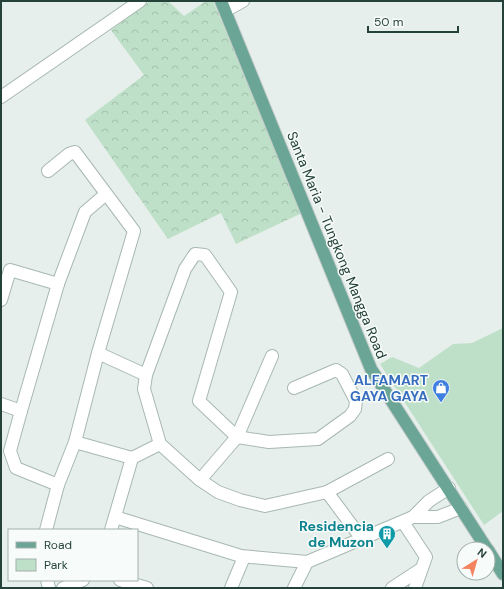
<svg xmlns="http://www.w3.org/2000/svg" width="504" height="589" font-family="'DM Sans',sans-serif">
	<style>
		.green { fill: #bfe0c8 }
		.forest { fill: url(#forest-crowns) }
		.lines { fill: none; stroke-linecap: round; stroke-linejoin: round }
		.minor-casing { stroke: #a8b8b2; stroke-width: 14 }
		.major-casing { stroke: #c2cac8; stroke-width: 14 }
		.minor { stroke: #fff; stroke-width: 12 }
		.major { stroke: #6aa596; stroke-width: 12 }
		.labels { text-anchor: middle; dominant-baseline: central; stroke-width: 3; stroke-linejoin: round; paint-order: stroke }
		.street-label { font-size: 14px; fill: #24423a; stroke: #f7fbf9 }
		.shop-label { font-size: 14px; font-weight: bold; fill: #366cbe; stroke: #f7fbf9; text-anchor: end }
		.culture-label { font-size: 14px; font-weight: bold; fill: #0d838f; stroke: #f7fbf9; text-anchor: end }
	</style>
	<defs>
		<pattern id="forest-crowns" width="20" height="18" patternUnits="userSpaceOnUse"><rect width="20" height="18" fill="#bfe0c8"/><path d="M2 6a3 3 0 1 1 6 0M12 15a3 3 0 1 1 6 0" fill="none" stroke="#a4c1ad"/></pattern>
	</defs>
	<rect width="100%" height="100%" fill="#e6efeb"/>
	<!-- green -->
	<path class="green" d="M503,328V511L484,525L380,364L392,357L419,368L453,344L472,343Z"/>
	<!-- forest -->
	<path class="forest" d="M150,1H168L184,16L206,1H213L302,213L236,244L221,213L168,239L85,120L144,75L111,30Z"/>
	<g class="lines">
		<defs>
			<g id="minor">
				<path d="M225,11L243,1"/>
				<path d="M1,97L140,1"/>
				<path d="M1,300L10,270L58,284"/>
				<path d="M98,353L146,375"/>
				<path d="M294,388L336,370L342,374L356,401L355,409L350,416L318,439L269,442L237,437L199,401L231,292L205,255L195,254L185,269L146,375L144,389L160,444L200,480L218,492L240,500L265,506L327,492L388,459"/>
				<path d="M1,404L21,411"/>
				<path d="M75,442L132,458L111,530"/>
				<path d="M132,458L160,444"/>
				<path d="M200,480L237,437L272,356"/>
				<path d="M58,485L16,468L10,451L21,411L58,284L85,212L106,194"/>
				<path d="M327,492L362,539"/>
				<path d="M115,517L241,556L307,562"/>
				<path d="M413,517H438L461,508"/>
				<path d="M403,522L426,557L415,588"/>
				<path d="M46,530L58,485L75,442L98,353L134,231L75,152L69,154L48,171"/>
				<path d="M47,580L49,588"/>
				<path d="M120,580L147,588"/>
				<path d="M63,588L83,580"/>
				<path d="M231,588L244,557"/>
				<path d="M294,588L307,562L413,517L429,501L449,488"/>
				<path d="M392,588L421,569"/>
			</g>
			<g id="major">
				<path d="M221,1L371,369L487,549"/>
				<path d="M488,550L503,574"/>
			</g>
		</defs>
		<!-- minor casing -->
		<use href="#minor" class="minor-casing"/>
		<!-- major casing -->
		<use href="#major" class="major-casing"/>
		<!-- minor -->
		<use href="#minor" class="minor"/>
		<!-- major -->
		<use href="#major" class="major"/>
	</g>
	<!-- icons -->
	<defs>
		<symbol id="shop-pin" viewBox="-11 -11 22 30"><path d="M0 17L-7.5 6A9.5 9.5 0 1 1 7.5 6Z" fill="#3f7fe0" stroke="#f7fbf9"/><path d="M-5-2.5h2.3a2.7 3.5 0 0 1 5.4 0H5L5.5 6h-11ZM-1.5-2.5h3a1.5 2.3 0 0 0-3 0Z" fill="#fff"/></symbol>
		<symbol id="building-pin" viewBox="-11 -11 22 30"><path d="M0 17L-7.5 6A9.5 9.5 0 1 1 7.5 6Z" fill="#0f9aa8" stroke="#f7fbf9"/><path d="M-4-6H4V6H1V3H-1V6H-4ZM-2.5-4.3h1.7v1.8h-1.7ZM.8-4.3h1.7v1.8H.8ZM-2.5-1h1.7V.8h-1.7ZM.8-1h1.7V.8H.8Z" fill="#fff"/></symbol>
	</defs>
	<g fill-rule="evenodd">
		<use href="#shop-pin" x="431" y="378" width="20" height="27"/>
		<use href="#building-pin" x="377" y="524" width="20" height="27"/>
	</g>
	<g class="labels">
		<!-- street labels -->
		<g class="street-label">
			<text transform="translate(337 245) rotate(68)">Santa Maria - Tungkong Mangga Road</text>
		</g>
		<!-- shop labels -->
		<g class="shop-label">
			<text x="428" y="380">ALFAMART<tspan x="428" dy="16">GAYA GAYA</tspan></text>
		</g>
		<!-- culture labels -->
		<g class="culture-label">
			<text x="374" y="526">Residencia<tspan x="374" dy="16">de Muzon</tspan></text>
		</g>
	</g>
	<!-- border -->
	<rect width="504" height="589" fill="none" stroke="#24423a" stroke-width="4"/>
	<!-- legend -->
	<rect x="8" y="529" width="130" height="52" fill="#f7fbf9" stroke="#a3b1ad"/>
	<rect x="16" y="542" width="20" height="6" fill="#6aa596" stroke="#a3b1ad"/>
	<text x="44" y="549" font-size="12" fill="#24423a">Road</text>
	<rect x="16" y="559" width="20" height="12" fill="#bfe0c8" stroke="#a3b1ad"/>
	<text x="44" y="569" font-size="12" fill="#24423a">Park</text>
	<!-- north arrow -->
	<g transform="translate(476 561) rotate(37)"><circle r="19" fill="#f7fbf9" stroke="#a3b1ad"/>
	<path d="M0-3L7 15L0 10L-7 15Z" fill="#f4845f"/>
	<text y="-6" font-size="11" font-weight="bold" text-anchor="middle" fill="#24423a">N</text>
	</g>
	<!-- scale -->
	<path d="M368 26v6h90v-6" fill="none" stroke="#24423a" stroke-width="2"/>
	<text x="374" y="26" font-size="12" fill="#24423a" stroke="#f7fbf9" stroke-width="3" paint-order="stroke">50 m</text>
</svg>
